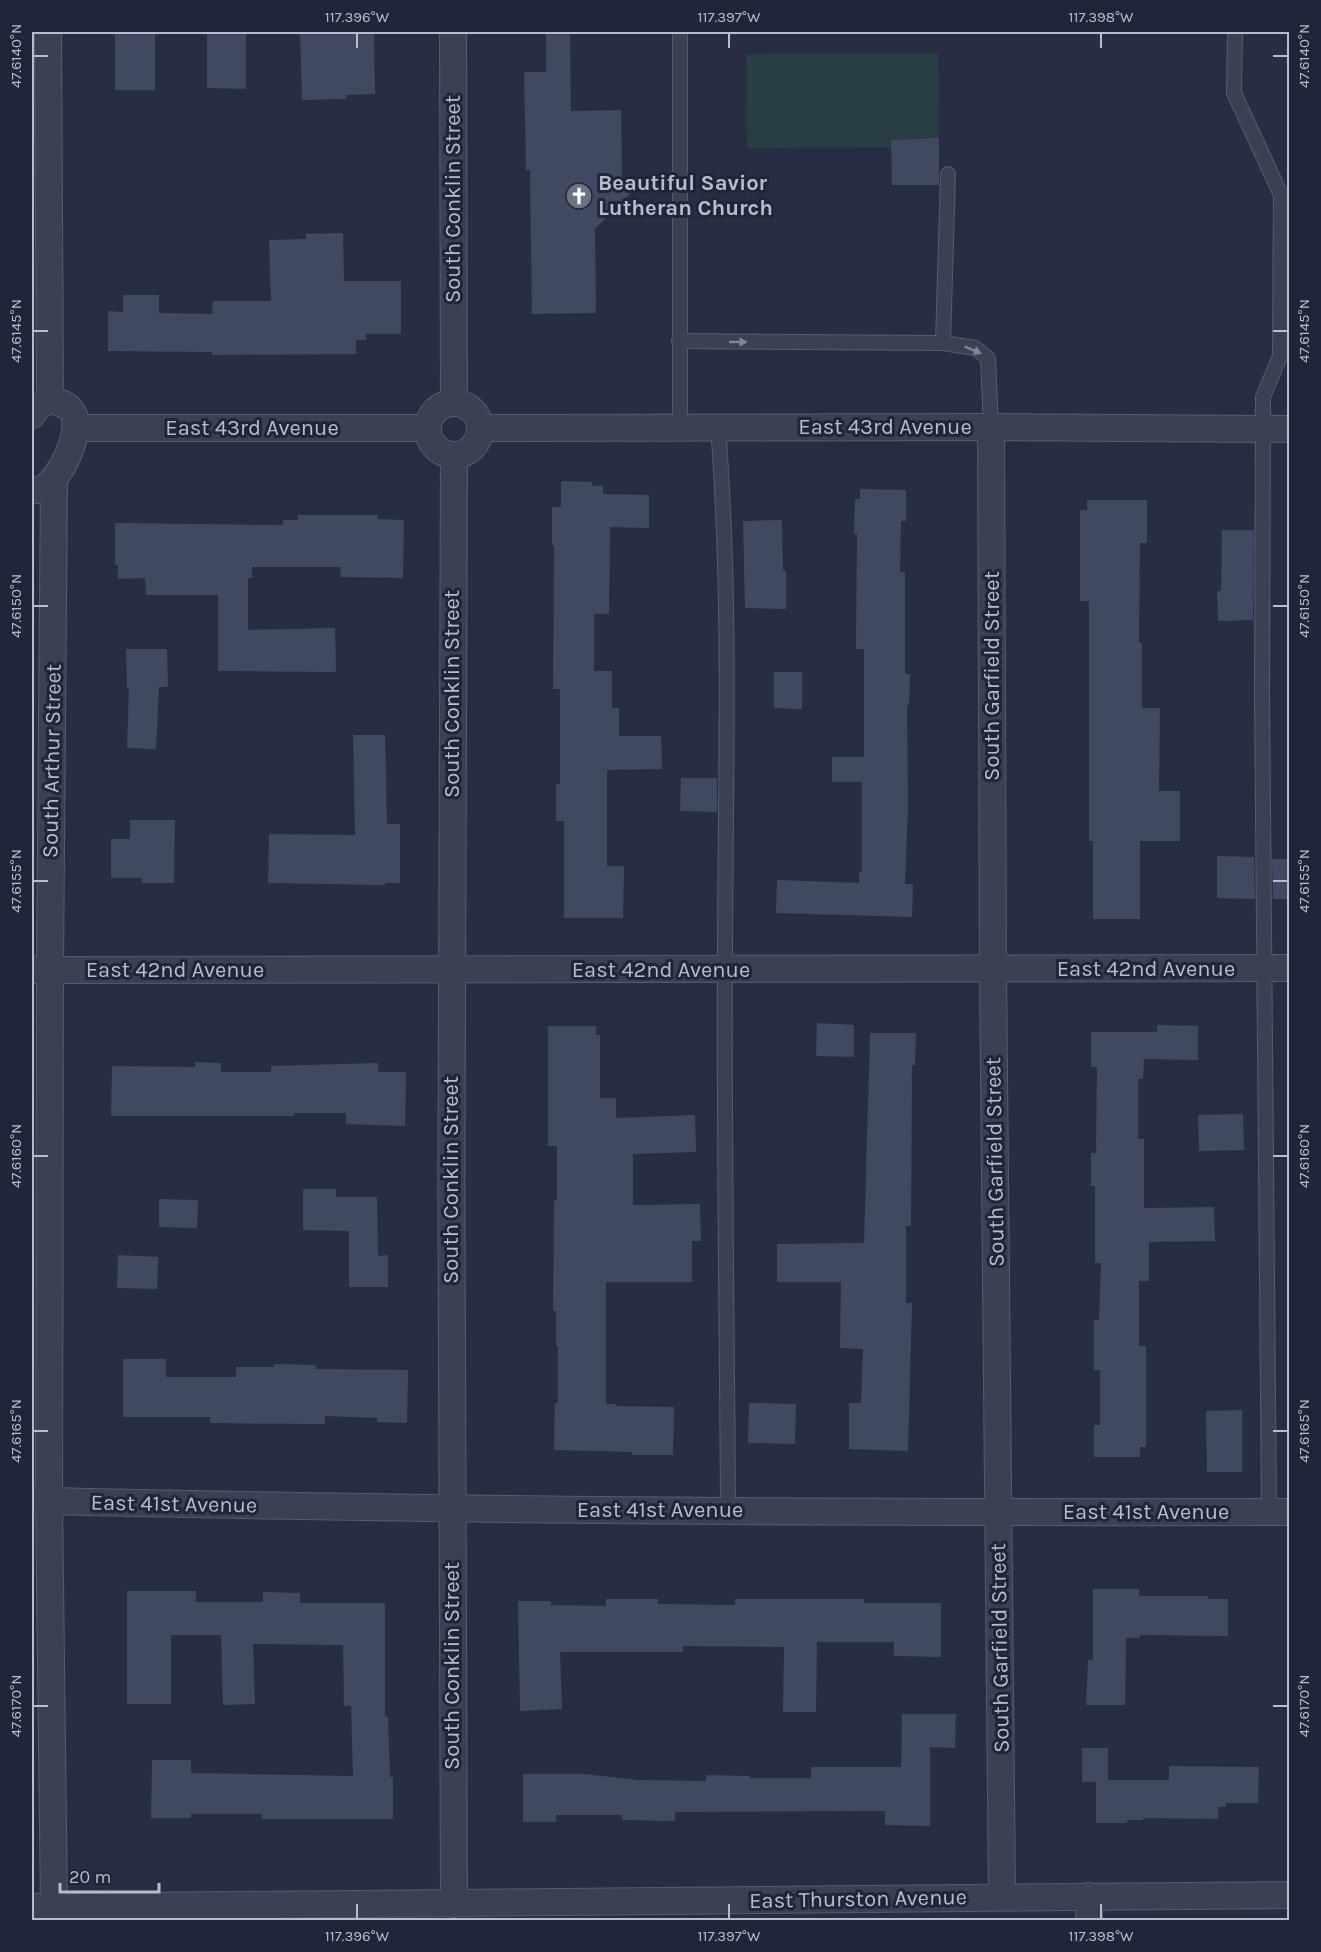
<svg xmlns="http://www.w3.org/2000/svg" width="1321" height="1952" font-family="Karla,sans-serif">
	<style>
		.green { fill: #293d45 }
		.building { fill: #414961 }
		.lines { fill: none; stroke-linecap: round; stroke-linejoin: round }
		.lane-casing { stroke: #565c6e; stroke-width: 16 }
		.street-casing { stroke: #565c6e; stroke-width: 28 }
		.lane { stroke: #3b4153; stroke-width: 14 }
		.street { stroke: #3b4153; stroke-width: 26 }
		.oneway { fill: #808596 }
		.ticks { fill: none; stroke: #b8bdcd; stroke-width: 2 }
		.labels { text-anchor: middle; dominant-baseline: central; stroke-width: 6; stroke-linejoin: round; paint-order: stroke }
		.poi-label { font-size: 22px; font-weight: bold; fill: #b8bdcd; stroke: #202639; text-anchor: start }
		.street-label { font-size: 22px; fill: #b8bdcd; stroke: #202639 }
		.neatline { fill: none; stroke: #b8bdcd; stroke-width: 2 }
		.ticks-label { font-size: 15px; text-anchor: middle; fill: #b8bdcd }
	</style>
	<rect width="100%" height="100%" fill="#272e44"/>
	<!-- green -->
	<path class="green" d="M938,53L939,138L891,140V147L747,148L746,54Z"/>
	<!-- building -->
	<g class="building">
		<rect x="115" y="32" width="40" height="58"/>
		<path d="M207,32H246V89L207,88Z"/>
		<path d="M300,32H374L375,94L346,95V99L302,100Z"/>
		<path d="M546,32H570L571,111L621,110L622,180L633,191L595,229L596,313L532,314L530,170H526L524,72H546Z"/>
		<path d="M939,138V185H892L891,140Z"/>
		<path d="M343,233L344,281H401V334H366V340H356V354L212,355V352L108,351V311L123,312V295H159V313L212,314L213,301H271L269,240L306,239V234Z"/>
		<path d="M561,481L592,482V486H603V494L649,495V528L610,527L609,614H594V671H612V708H619V736H661L662,769L607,770V866H624L623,918H564V821H556V784H560V689H553L554,545H552V507H561Z"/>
		<path d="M860,489L906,490V521H901L900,572H905V674H910L909,705H907L908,807L905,884H913L912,917L776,913L777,880L859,883V872H862V782H832V757H864V649H856L857,534H854L855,499H860Z"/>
		<path d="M1087,500H1147V543H1140L1139,643H1142V708H1160L1159,791H1180V841H1140V919H1093V841H1089V601H1080V510H1087Z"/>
		<path d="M298,515H378V519L404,520L403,578L340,577L341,567H252V578H248V630L335,628L336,672L218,671V595H146L145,578L118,579V565H115V523L283,525V520H298Z"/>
		<path d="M782,520L783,571H786V609L745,608L743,521Z"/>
		<path d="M1222,530H1254L1253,620L1218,621L1217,591H1221Z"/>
		<path d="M126,649H167L168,687H159L156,749L127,748L129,688H127Z"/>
		<path d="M774,672H802V709L774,708Z"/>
		<path d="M353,735H385L387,824H400V883H385V885L268,883L269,834L355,835Z"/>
		<path d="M681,778H717V812L680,811Z"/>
		<path d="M130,820H175L174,883H142V878H111V839H130Z"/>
		<path d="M1217,856L1254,857L1255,899L1217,898Z"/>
		<path d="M1272,859H1290V899H1273Z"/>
		<path d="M817,1023L854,1025V1057L816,1056Z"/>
		<path d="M1157,1025L1198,1026V1060L1144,1059L1143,1079H1138V1139H1144V1208L1214,1207L1215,1241L1149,1242V1281H1139V1346H1146V1447H1140V1457H1094V1425H1100V1370H1094V1320H1099L1101,1263H1095V1186H1091V1153H1096L1097,1067H1091V1032H1157Z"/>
		<path d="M548,1026H596V1035H600V1098H616V1118L695,1115L696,1152L633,1154V1205L700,1204L701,1241H692V1282H606V1404H616V1406L674,1407L673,1455H632V1452L554,1450L555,1403H558V1346H556V1311H553L554,1200H557V1146H548Z"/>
		<path d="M870,1033H916L915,1065H912L911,1226H906V1303H912L908,1451L849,1449V1403H861L863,1349L840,1348L841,1282H777V1244L864,1243Z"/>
		<path d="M195,1062L221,1063V1072H271V1066L378,1063V1072H406L405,1126L346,1124V1113H294V1116H111L112,1066L195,1067Z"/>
		<path d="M1243,1114L1244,1150L1199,1151L1198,1115Z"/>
		<path d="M303,1189H336V1197H377L378,1256L388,1255V1287H349V1231L303,1230Z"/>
		<path d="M159,1199L198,1200L197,1228L159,1227Z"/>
		<path d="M118,1255L158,1257L157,1289L117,1288Z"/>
		<path d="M123,1359H166V1377H236V1367H274V1364L316,1365L315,1369L408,1370L407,1423L377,1422V1418L325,1416V1424L210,1423V1417H123Z"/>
		<path d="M749,1403L796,1404L795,1444L748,1443Z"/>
		<path d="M1242,1410V1472H1207L1206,1411Z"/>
		<path d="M1093,1589H1139V1596H1208V1599H1228V1636L1140,1635V1638H1126L1125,1705H1086L1088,1660H1093Z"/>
		<path d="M127,1591H196V1602H263V1592L300,1593V1603H385V1717H388L390,1777H393V1819H262V1814H191V1818H151L152,1760H191V1773L353,1776L351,1706H344L343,1645L253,1644L255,1704L223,1705L221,1635H171V1704H127Z"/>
		<path d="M606,1599H658V1604L735,1605V1599H864V1603H941V1657L894,1656V1642H817L816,1712H783L784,1647L683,1646V1652H560L562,1709L520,1711L518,1601H551V1605L606,1606Z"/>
		<path d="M902,1714H956L955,1748L930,1747V1826L885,1825V1811L675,1812V1821L622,1820V1815H556V1822H523V1774H584L638,1780L706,1781V1775L750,1776V1778H811V1767H901Z"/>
		<path d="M1082,1748H1108V1780H1169V1766L1259,1767L1258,1803H1226V1807H1218V1819L1143,1818V1820H1127V1823H1096V1782H1082Z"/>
	</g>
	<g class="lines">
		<defs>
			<g id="lane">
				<path d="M680,32V427"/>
				<path d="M1235,32L1234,93L1281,195L1280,356L1263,397L1262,694L1269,1512"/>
				<path d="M679,341L943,343L975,348L988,358L991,427"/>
				<path d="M943,343L948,174"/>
				<path d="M718,427C732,606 725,786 725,966C724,1147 727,1329 728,1510"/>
			</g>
			<g id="street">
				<path d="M48,32L50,400"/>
				<path d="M453,32L454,403"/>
				<circle cx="454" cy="429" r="26"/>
				<path d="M32,415L37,407L50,400C58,402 65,403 71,410C86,427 60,482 41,489C38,491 35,490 32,490"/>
				<path d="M991,427L993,970L1002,1897"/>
				<path d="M76,428H427"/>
				<path d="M481,428L991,427L1290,429"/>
				<path d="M54,478L50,970L49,1501L54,1908"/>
				<path d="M32,970L1290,968"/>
				<path d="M32,1498L49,1501C462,1511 876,1513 1290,1512"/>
				<path d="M1089,1896V1920"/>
				<path d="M454,1904C450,1421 451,939 454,456"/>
				<path d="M32,1907L1290,1895"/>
			</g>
		</defs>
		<!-- lane casing -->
		<use href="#lane" class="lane-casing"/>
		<!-- street casing -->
		<use href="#street" class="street-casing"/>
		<!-- lane -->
		<use href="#lane" class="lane"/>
		<!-- street -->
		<use href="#street" class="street"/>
	</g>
	<!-- one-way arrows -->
	<defs><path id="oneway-solid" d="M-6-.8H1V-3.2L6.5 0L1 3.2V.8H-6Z" transform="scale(1.5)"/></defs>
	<g class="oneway">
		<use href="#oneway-solid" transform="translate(738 342)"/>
		<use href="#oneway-solid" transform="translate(973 350) rotate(22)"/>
	</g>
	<!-- ticks -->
	<path class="ticks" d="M357,33V48M729,33V48M1101,33V48M33,56H48M1273,56H1288M33,331H48M1273,331H1288M33,606H48M1273,606H1288M33,881H48M1273,881H1288M33,1156H48M1273,1156H1288M33,1431H48M1273,1431H1288M33,1706H48M1273,1706H1288M357,1904V1919M729,1904V1919M1101,1904V1919"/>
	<!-- icons -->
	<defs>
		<symbol id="church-disc" viewBox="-11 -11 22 22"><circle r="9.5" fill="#6b7280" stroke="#202639"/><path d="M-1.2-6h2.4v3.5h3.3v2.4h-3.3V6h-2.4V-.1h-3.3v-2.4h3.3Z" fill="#fff"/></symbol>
	</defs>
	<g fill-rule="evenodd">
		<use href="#church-disc" x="564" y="181" width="30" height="30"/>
	</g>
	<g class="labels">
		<!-- poi labels -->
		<g class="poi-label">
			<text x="598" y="183">Beautiful Savior<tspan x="598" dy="25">Lutheran Church</tspan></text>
		</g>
		<!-- street labels -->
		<g class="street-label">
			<text transform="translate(453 199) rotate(-90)">South Conklin Street</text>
			<text x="885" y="427">East 43rd Avenue</text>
			<text x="252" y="428">East 43rd Avenue</text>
			<text transform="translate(992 676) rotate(-90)">South Garfield Street</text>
			<text transform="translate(452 694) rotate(-90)">South Conklin Street</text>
			<text transform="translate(52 761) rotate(-89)">South Arthur Street</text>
			<text x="1146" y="969">East 42nd Avenue</text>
			<text x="175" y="970">East 42nd Avenue</text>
			<text x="661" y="970">East 42nd Avenue</text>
			<text transform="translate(995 1162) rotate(-91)">South Garfield Street</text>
			<text transform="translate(451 1180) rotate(-90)">South Conklin Street</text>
			<text transform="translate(174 1504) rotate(1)">East 41st Avenue</text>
			<text x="660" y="1510">East 41st Avenue</text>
			<text x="1146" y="1512">East 41st Avenue</text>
			<text transform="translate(1000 1648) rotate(-91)">South Garfield Street</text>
			<text transform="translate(452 1666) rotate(-90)">South Conklin Street</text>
			<text transform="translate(858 1899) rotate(-1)">East Thurston Avenue</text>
		</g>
	</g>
	<!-- border -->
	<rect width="1321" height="1952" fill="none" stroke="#202639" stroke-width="66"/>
	<!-- scale -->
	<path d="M60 1883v9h99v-9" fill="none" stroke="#b8bdcd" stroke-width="3"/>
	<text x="69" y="1883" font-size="18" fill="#b8bdcd" stroke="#202639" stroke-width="4.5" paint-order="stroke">20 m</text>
	<rect x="33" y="33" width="1255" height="1886" class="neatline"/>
	<g class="ticks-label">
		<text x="357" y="22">117.396°W</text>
		<text x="729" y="22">117.397°W</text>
		<text x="1101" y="22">117.398°W</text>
		<text transform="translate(1304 56) rotate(-90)" y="5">47.6140°N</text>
		<text transform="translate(16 56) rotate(-90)" y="5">47.6140°N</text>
		<text transform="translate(1304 331) rotate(-90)" y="5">47.6145°N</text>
		<text transform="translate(16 331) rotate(-90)" y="5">47.6145°N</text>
		<text transform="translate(1304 606) rotate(-90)" y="5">47.6150°N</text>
		<text transform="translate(16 606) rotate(-90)" y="5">47.6150°N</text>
		<text transform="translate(1304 881) rotate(-90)" y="5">47.6155°N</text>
		<text transform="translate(16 881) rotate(-90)" y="5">47.6155°N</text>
		<text transform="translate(1304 1156) rotate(-90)" y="5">47.6160°N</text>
		<text transform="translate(16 1156) rotate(-90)" y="5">47.6160°N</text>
		<text transform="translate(1304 1431) rotate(-90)" y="5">47.6165°N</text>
		<text transform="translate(16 1431) rotate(-90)" y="5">47.6165°N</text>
		<text transform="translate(16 1706) rotate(-90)" y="5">47.6170°N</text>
		<text transform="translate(1304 1706) rotate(-90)" y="5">47.6170°N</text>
		<text x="357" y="1941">117.396°W</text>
		<text x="729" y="1941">117.397°W</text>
		<text x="1101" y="1941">117.398°W</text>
	</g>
</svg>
